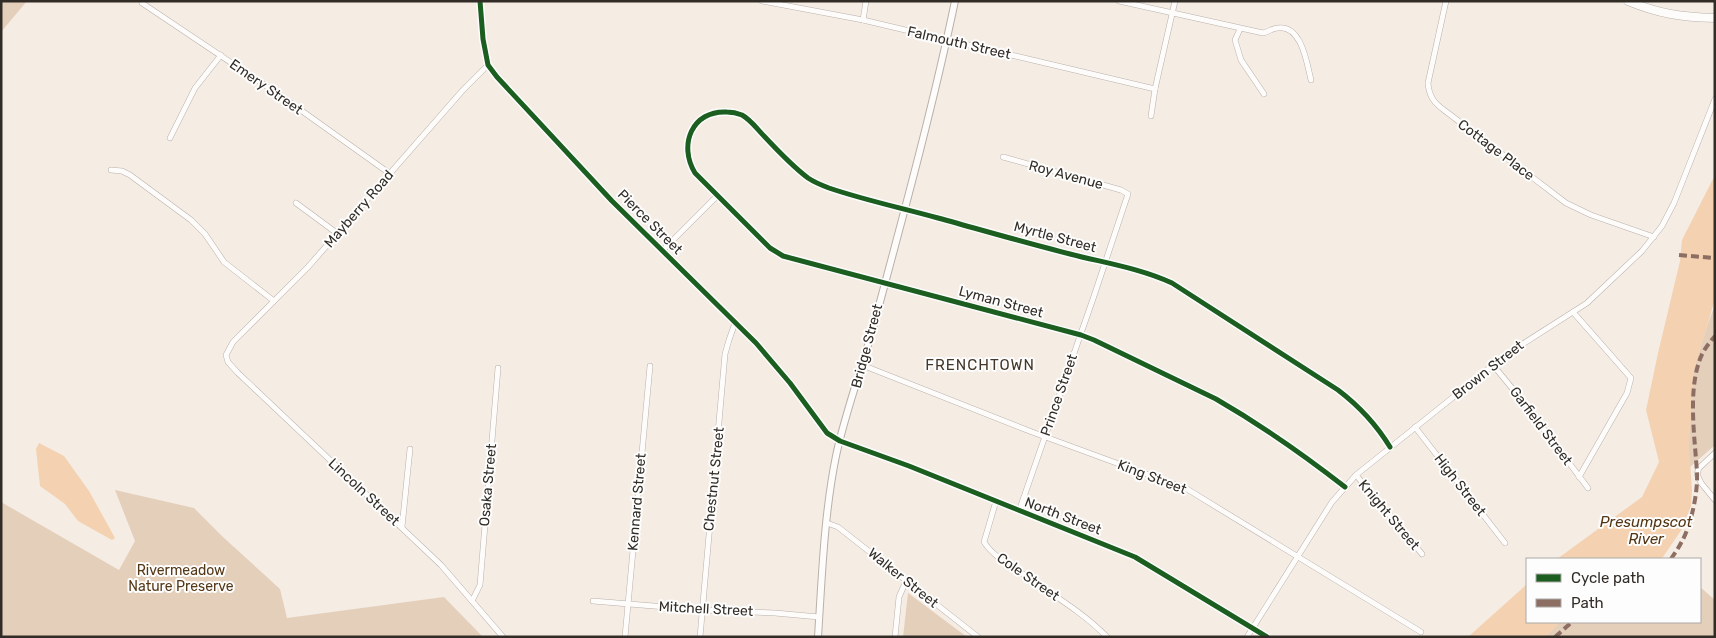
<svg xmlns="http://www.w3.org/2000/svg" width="1716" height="638" font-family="Rubik,sans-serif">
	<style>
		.green { fill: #e4cfbb }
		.water { fill: #f4d2b1 }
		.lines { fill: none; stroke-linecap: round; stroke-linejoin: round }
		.minor-casing { stroke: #b8b1ab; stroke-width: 6 }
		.tertiary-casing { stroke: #b8b1ab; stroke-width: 8 }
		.secondary-casing { stroke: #b8b1ab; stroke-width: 9 }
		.minor { stroke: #fefcfb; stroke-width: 5 }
		.tertiary { stroke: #fefcfb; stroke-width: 6 }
		.secondary { stroke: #fefcfb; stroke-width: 8 }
		.quiet { stroke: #8d6e63; stroke-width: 4; stroke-dasharray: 8 4; stroke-linecap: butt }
		.cycleway-casing { stroke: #fdfdfd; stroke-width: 8 }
		.cycleway { stroke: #1b5e20; stroke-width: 5 }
		.labels { text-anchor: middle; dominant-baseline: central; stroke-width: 4; stroke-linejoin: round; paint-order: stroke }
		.street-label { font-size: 14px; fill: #322c26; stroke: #fdfdfd }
		.park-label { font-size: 14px; fill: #553716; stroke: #fdfdfd }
		.neighbourhood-label { font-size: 15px; letter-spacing: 1px; fill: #44372a; stroke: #fdfdfd }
		.water-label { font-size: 15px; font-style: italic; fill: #543514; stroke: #fdfdfd }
	</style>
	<rect width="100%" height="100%" fill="#f5ece4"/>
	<!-- green -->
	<g class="green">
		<path d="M1,1H27L1,32Z"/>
		<path d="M1715,305V445L1690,467L1684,400L1708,323Z"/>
		<path d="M115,490L194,508L223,537L280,589L287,618L444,597L483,637H1V502L119,570L135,541Z"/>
		<path d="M1700,587L1715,600L1714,637H1544L1558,622H1700Z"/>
		<path d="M908,593L967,637H903Z"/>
	</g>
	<!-- water -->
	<g class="water">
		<path d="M1715,175V299L1694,370L1689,447L1692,490L1691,506L1682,529L1663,557L1658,559H1557L1642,497L1659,462L1646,410L1658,353L1680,261L1682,240Z"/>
		<path d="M39,443L64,456L89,491L115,538L112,540L78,521L65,504L40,486L36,449Z"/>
		<path d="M1527,584V622H1560L1546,637H1468Z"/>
	</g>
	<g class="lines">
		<defs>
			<g id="minor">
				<path d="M480,1L483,39L488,65L497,77L612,201L756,343L790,383L827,433L840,441L909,466L1135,557L1267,637"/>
				<path d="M762,1L863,20L1155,89"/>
				<path d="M1119,1L1263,33C1268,32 1273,28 1278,28C1302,25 1307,64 1311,80"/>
				<path d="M1446,1L1428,83C1429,96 1434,103 1444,110L1566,203L1591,215L1654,237"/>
				<path d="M142,3L281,96L389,173"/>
				<path d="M863,20L866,1"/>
				<path d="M1240,29L1235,40L1241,60L1264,94"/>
				<path d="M488,65L463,90L308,267L233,342L226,355L228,362L238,373L441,565L503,637"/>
				<path d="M1151,116L1155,89L1175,1"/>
				<path d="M170,138L195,88L221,55"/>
				<path d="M1003,157L1121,190L1128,194L1094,296L1019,511"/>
				<path d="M111,170L122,171L130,175L191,220L205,234L224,262L274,301"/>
				<path d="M296,203L338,234"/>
				<path d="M662,251L717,196"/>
				<path d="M1573,312L1631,378L1627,393L1579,477"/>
				<path d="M862,365L1032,432L1187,489L1421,632"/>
				<path d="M1493,365L1521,399L1588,488"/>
				<path d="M1415,427L1505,543"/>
				<path d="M1715,453L1699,468L1697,474L1701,483L1715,500"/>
				<path d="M1356,475L1422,554"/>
				<path d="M1345,487C1304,455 1261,425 1216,399L1094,340L1081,335L783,256L770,248L695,173C678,145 692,110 727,112C732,112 737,113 742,115C751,120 757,129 764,136C778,151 792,166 808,178C814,182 821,185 829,188C864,200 902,208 938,218C982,230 1026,243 1070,254C1105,263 1139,268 1172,283L1338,390C1359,406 1376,424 1390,447"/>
				<path d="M996,501L984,542C993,556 1009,565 1023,574C1051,594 1083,612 1107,637"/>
				<path d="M827,523L838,527L978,637"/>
				<path d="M402,527L410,449"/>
				<path d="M472,601L480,585L498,368"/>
				<path d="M593,601L702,610L775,613L819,617"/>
				<path d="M625,637L650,366"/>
				<path d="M700,637L725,354L729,340L735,323"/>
				<path d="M895,637L899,597L906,581"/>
				<path d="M1247,637L1332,502L1356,475L1507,354L1587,303L1642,251L1662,226L1674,203L1715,99"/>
			</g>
			<path id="tertiary" d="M818,637C822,576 824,515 836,456C845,413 861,371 873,328C902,220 932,111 955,1"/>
			<path id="secondary" d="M1628,1C1660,14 1681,17 1715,18"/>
		</defs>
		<!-- minor casing -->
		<use href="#minor" class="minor-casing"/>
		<!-- tertiary casing -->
		<use href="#tertiary" class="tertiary-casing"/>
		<!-- secondary casing -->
		<use href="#secondary" class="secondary-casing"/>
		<!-- minor -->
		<use href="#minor" class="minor"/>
		<!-- tertiary -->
		<use href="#tertiary" class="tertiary"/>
		<!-- secondary -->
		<use href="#secondary" class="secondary"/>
		<!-- quiet -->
		<g class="quiet">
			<path d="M1679,255L1715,258"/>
			<path d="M1671,559C1674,554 1678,549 1681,543C1691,526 1698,493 1697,473C1695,439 1688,395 1699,362C1702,352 1708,344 1715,336"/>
			<path d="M1555,637L1572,622"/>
		</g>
		<defs>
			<g id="cycleway">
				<path d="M480,1L483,39L488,65L497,77L612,201L756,343L790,383L827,433L840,441L909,466L1135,557L1267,637"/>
				<path d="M1345,487C1304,455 1261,425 1216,399L1094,340L1081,335L783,256L770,248L695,173C678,145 692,110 727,112C732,112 737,113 742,115C751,120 757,129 764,136C778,151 792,166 808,178C814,182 821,185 829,188C864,200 902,208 938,218C982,230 1026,243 1070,254C1105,263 1139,268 1172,283L1338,390C1359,406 1376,424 1390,447"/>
			</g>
		</defs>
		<!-- cycleway casing -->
		<use href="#cycleway" class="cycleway-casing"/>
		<!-- cycleway -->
		<use href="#cycleway" class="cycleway"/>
	</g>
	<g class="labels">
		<!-- street labels -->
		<g class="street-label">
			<text transform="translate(959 43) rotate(13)">Falmouth Street</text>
			<text transform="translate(266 87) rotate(35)">Emery Street</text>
			<text transform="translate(1496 150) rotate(37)">Cottage Place</text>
			<text transform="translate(1066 175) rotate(15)">Roy Avenue</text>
			<text transform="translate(359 209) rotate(-49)">Mayberry Road</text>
			<text transform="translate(650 222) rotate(45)">Pierce Street</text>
			<text transform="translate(1055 237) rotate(15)">Myrtle Street</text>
			<text transform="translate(1001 302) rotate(15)">Lyman Street</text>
			<text transform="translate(867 346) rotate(-75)">Bridge Street</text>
			<text transform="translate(1488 370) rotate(-38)">Brown Street</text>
			<text transform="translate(1059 395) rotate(-71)">Prince Street</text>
			<text transform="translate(1541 426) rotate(53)">Garfield Street</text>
			<text transform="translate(1152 477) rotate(21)">King Street</text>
			<text transform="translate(714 479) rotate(-84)">Chestnut Street</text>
			<text transform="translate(488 485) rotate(-85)">Osaka Street</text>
			<text transform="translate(1460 485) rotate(52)">High Street</text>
			<text transform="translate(364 492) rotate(43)">Lincoln Street</text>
			<text transform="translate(637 502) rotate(-85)">Kennard Street</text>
			<text transform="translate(1389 515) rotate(50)">Knight Street</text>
			<text transform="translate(1063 516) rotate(21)">North Street</text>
			<text transform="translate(1028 577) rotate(35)">Cole Street</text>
			<text transform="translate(903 578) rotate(39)">Walker Street</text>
			<text transform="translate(706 609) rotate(3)">Mitchell Street</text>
		</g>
		<!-- park labels -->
		<g class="park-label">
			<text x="181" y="570">Rivermeadow<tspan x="181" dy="16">Nature Preserve</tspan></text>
		</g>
		<!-- neighbourhood labels -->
		<g class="neighbourhood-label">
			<text x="980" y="365">FRENCHTOWN</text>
		</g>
		<!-- water labels -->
		<g class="water-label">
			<text x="1646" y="522">Presumpscot<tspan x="1646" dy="17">River</tspan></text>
		</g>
	</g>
	<!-- border -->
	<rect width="1716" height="638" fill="none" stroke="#322c26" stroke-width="5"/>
	<!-- legend -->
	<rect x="1526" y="558" width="175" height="65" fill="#fdfdfd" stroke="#aca9a7"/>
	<rect x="1536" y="574" width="25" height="8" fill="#1b5e20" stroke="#aca9a7"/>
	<text x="1571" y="583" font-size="15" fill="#322c26">Cycle path</text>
	<rect x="1536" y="599" width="25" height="8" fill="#8d6e63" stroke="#aca9a7"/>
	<text x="1571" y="608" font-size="15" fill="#322c26">Path</text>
</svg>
